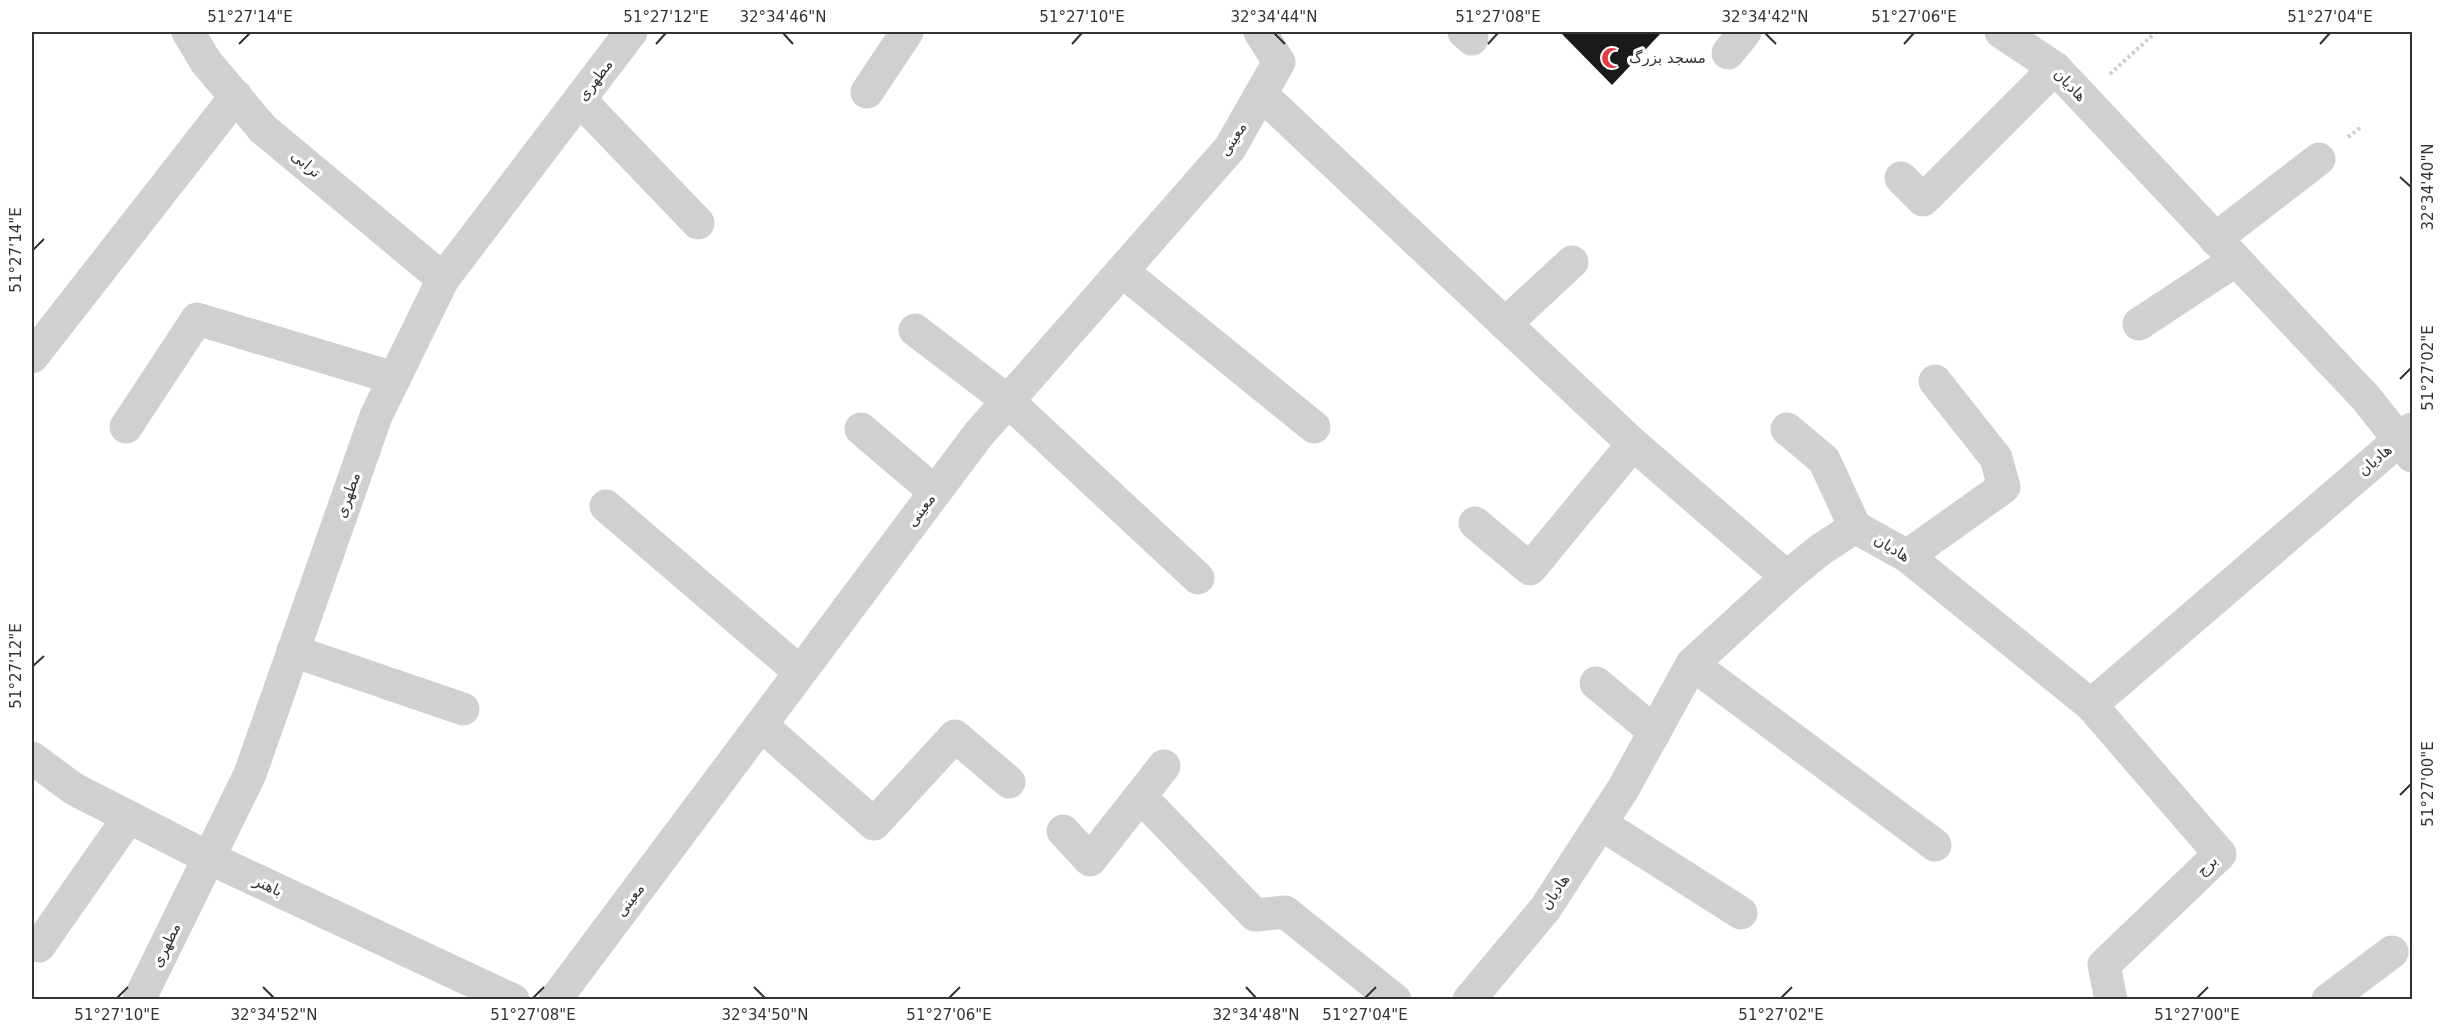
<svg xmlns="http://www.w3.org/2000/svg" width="2444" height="1031" font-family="'DejaVu Sans',Vazirmatn,sans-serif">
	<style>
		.building { fill: #1a1a1a }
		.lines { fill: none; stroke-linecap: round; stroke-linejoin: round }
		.path { stroke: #cdcdcd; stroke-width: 4; stroke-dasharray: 3 3; stroke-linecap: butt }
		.minor { stroke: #d0d0d0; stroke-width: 33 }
		.ticks { fill: none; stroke: #333; stroke-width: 2 }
		.labels { text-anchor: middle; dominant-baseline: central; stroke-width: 6; stroke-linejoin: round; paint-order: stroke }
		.poi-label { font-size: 15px; fill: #333; stroke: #fff; text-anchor: start }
		.street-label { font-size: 15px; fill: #333; stroke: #fff }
		.neatline { fill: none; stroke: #333; stroke-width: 2 }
		.ticks-label { font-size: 15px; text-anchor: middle; fill: #333 }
	</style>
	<rect width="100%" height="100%" fill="#fff"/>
	<!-- building -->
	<path class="building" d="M1560,32H1662L1612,85Z"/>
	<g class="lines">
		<!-- path -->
		<g class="path">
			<path d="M2110,74L2156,32"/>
			<path d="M2348,137L2361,127"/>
		</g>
		<!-- minor -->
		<g class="minor">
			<path d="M188,32L206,62L263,129L443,279"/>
			<path d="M1464,32L1472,39"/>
			<path d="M2001,32L2055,68L2366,398L2412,456"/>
			<path d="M1728,53L1745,32"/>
			<path d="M867,92L907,32"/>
			<path d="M1261,94L1633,444L1787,577"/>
			<path d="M580,100L698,223"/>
			<path d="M1901,178L1923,200L2055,68"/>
			<path d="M2215,239L2319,159"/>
			<path d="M1122,271L1314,427"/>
			<path d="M1505,324L1572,262"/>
			<path d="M2139,324L2236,260"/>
			<path d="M915,330L1008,401L1198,578"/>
			<path d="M32,357L236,96"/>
			<path d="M126,427L197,319L394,378"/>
			<path d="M861,429L935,492"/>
			<path d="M1787,429L1824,460L1855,527"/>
			<path d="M606,506L800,672"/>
			<path d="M1475,523L1530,569L1633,444"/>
			<path d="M1907,556L2004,487L1996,458L1935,381"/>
			<path d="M293,651L463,709"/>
			<path d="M1692,664L1935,845"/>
			<path d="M1596,683L1655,732"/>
			<path d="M2091,705L2220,854L2104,965L2111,1000"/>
			<path d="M761,725L874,824L955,736L1009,782"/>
			<path d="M32,758L74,789L209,858L513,1000"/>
			<path d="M1140,796L1255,915L1285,912L1395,1000"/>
			<path d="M1601,824L1741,913"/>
			<path d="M1063,831L1090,860L1164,766"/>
			<path d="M39,946L129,817"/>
			<path d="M139,1000L250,774L376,416L443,279L631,32"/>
			<path d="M555,1000L978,435L1230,148L1279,62L1260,32"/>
			<path d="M1469,1000L1545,909L1623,789L1692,664L1787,577L1820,550L1855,527L1907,556L2091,705L2412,429"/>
			<path d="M2328,1000L2392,952"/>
		</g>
	</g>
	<!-- ticks -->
	<path class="ticks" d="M783,33L793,44M1274,33L1285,44M1765,33L1776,44M239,44L250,33M656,44L666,33M1072,44L1082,33M1488,44L1498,33M1904,44L1914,33M2320,44L2330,33M2400,177L2411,187M33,250L44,239M2400,379L2411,368M33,666L44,656M2400,795L2411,784M263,987L274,998M754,987L765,998M1246,987L1256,998M117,998L128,987M533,998L544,987M949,998L960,987M1365,998L1376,987M1781,998L1792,987M2197,998L2208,987"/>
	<!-- icons -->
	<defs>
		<symbol id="mosque-bare" viewBox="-9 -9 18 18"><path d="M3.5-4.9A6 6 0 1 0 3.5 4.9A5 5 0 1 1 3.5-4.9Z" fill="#e63946" stroke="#fff" stroke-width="2.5" paint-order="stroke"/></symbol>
	</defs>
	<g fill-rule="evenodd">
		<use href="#mosque-bare" x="1597" y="43" width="30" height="30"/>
	</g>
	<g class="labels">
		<!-- poi labels -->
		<g class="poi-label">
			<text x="1629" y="58">مسجد بزرگ</text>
		</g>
		<!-- street labels -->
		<g class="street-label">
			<text transform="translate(595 80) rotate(-53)">مطهری</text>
			<text transform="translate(2070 85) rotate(46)">هادیان</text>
			<text transform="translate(1233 139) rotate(-57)">معینی</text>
			<text transform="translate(306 164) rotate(40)">ترابی</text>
			<text transform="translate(2375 460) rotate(-41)">هادیان</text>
			<text transform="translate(348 495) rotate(-71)">مطهری</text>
			<text transform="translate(921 510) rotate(-53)">معینی</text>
			<text transform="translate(1892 548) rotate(31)">هادیان</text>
			<text transform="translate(2207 866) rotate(-45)">برج</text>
			<text transform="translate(268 886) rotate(25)">باهنر</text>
			<text transform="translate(1555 892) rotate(-56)">هادیان</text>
			<text transform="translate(630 900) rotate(-53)">معینی</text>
			<text transform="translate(166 945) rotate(-64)">مطهری</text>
		</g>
	</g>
	<!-- border -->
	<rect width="2444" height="1031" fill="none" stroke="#ffffff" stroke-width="66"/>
	<rect x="33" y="33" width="2378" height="965" class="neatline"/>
	<g class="ticks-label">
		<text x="250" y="22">51°27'14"E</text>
		<text x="666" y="22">51°27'12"E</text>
		<text x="783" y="22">32°34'46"N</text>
		<text x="1082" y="22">51°27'10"E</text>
		<text x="1274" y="22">32°34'44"N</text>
		<text x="1498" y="22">51°27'08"E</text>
		<text x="1765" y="22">32°34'42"N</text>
		<text x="1914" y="22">51°27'06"E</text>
		<text x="2330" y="22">51°27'04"E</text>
		<text transform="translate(2428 187) rotate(-90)" y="5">32°34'40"N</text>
		<text transform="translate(16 250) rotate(-90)" y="5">51°27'14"E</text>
		<text transform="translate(2428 368) rotate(-90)" y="5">51°27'02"E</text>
		<text transform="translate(16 666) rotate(-90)" y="5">51°27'12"E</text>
		<text transform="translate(2428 784) rotate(-90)" y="5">51°27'00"E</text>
		<text x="117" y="1020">51°27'10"E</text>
		<text x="274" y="1020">32°34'52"N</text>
		<text x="533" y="1020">51°27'08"E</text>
		<text x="765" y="1020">32°34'50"N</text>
		<text x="949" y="1020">51°27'06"E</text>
		<text x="1256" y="1020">32°34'48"N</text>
		<text x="1365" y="1020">51°27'04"E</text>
		<text x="1781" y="1020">51°27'02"E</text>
		<text x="2197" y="1020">51°27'00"E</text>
	</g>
</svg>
